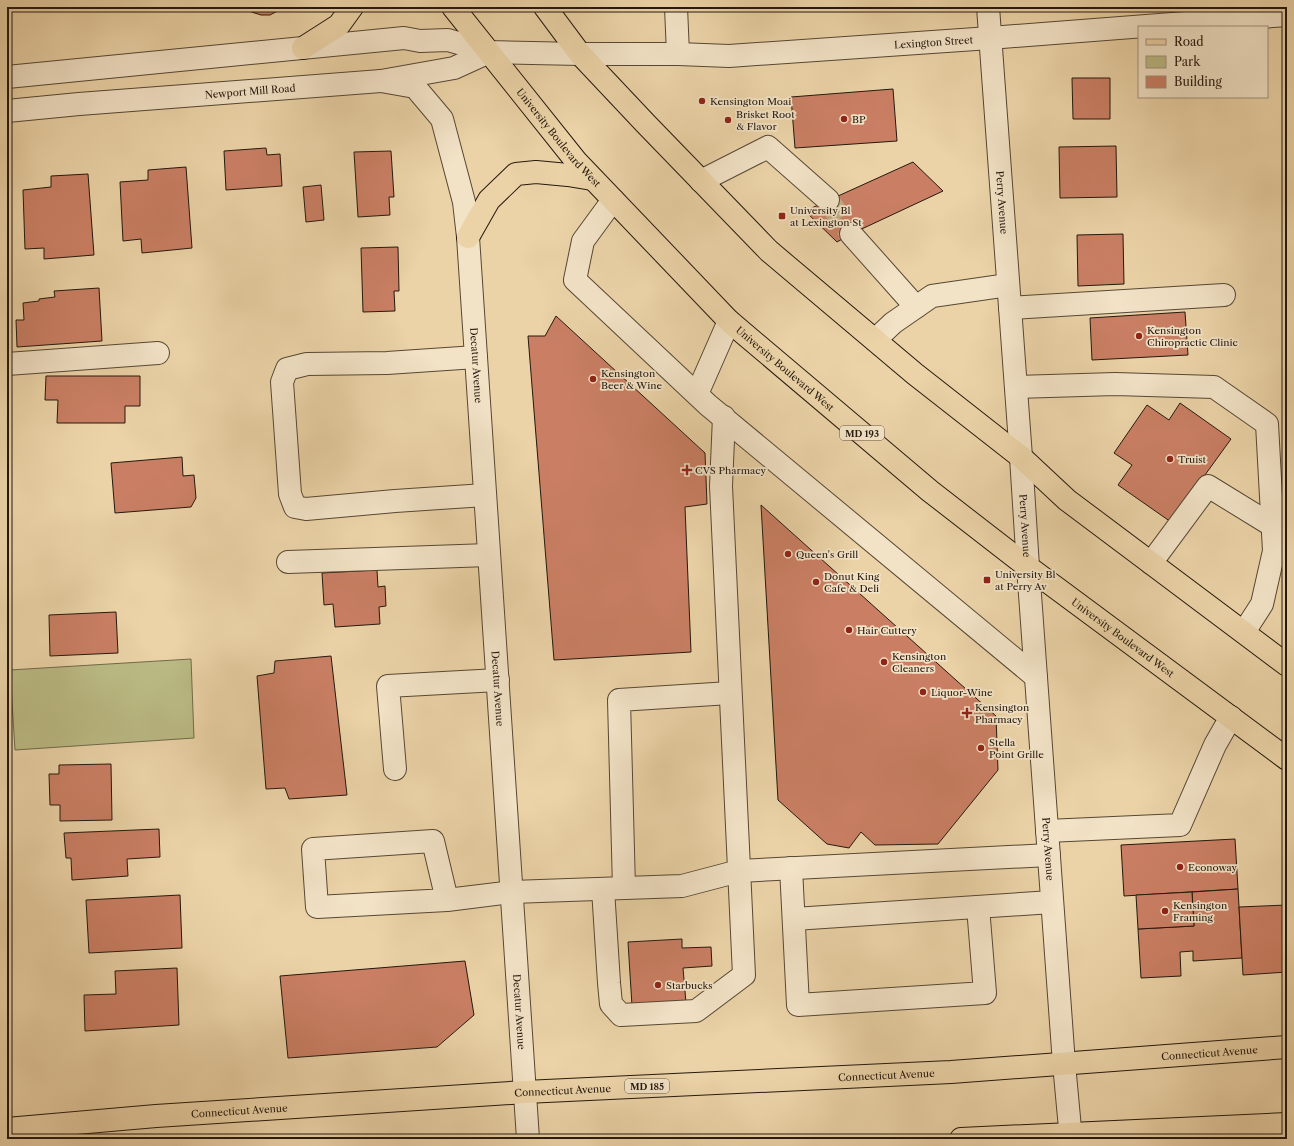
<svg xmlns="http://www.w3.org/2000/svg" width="1294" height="1146" font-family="'Libre Caslon Text',serif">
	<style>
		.green { fill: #bbbb85; stroke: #706a4a }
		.building { fill: #ca7f64; stroke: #24180e }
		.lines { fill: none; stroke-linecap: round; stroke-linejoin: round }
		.minor-tunnel { stroke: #c3ae88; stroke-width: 22; stroke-dasharray: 22 11; stroke-linecap: butt }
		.minor-casing { stroke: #564734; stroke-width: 24 }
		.major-casing { stroke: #24180e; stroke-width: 24 }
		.minor { stroke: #f2e2c6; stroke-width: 22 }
		.major { stroke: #ebd3a7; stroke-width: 22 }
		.poi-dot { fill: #8f2418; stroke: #f2e2c6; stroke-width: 1.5 }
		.labels { text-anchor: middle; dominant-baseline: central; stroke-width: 3.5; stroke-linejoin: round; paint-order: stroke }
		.shield { fill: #f2e2c6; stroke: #625545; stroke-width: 1 }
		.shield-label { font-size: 9px; font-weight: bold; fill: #24180e }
		.street-label { font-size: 10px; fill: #24180e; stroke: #f2e2c6 }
		.poi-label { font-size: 10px; fill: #24180e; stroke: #f2e2c6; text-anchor: start }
	</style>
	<rect width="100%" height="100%" fill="#ebd3a7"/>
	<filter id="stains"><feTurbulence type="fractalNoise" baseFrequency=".005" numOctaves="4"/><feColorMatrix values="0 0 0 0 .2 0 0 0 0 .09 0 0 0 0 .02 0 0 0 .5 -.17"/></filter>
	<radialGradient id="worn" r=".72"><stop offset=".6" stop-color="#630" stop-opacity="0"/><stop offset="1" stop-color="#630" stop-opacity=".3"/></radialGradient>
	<!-- green -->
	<path class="green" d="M191,659L194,738L15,750L10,670Z"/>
	<!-- building -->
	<g class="building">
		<path d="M236,7H285L270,15H261Z"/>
		<path d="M1072,78H1110V119H1073Z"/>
		<path d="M893,89L897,141L795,148L791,97Z"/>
		<path d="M1116,146L1117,197L1060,198L1059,147Z"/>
		<path d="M266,148L267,155L280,154L282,186L226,190L224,151Z"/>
		<path d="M391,151L394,197H389L390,215L358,217L354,152Z"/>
		<path d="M913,162L943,191L851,234L837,242L805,211Z"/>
		<path d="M186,167L192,248L142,253L141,239L123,241L120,182L148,180V170Z"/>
		<path d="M88,174L94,255L44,259V248L25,249L23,190L51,187V176Z"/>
		<path d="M321,185L324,220L306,222L303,187Z"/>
		<path d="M1123,234L1124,284L1078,286L1077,235Z"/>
		<path d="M398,247L399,291H394L395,311L363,312L361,248Z"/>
		<path d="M99,288L102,341L17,347L16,320H24L23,303L39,301V299L55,297L54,291Z"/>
		<path d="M1185,312L1188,355L1092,360L1090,318Z"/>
		<path d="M556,316L705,453L707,504L685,507L691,652L554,660L528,336H545Z"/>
		<path d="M46,376H140V406H125V423H57L58,400H45Z"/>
		<path d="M1180,403L1231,439L1171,522L1118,485L1132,465L1114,453L1147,405L1169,420Z"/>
		<path d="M182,457L183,476L194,475L196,498L191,507L115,513L111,463Z"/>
		<path d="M761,505L996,716L998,770L938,844L875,845L861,832L849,848L827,844L778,800Z"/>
		<path d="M377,570L378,587L385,586L386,606L379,607L380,624L335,627L333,604L324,605L322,573Z"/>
		<path d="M116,612L118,653L50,656L49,615Z"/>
		<path d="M331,656L347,795L289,799L285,788L266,789L257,676L274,673L275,661Z"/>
		<path d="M111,764L112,820L60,821V805H50L49,774H59V765Z"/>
		<path d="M159,829L160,857L127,859L128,876L72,880L71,858H66L64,833Z"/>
		<path d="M1235,839L1238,889L1124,896L1121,845Z"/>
		<path d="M1238,889L1242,958L1193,961V951L1180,952L1181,976L1141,978L1138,929L1194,926L1192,892Z"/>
		<path d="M1192,892L1194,926L1138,929L1136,895Z"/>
		<path d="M180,895L182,948L89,953L86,900Z"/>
		<path d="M1287,905V972L1243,975L1239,907Z"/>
		<path d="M682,939V948L711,947L712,966L683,968L686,1003L632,1006L628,942Z"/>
		<path d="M465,961L474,1015L437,1047L288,1058L280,976Z"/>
		<path d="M177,968L179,1025L85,1031L84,995L116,994L115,971Z"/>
	</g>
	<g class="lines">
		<!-- minor-tunnel -->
		<path class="minor-tunnel" d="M828,200L851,234"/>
		<defs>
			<g id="minor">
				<path d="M676,7L678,54"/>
				<path id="s1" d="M988,7L1021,457L1028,567L1064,1064L1071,1139"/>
				<path id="s2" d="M7,77L404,38L420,41L448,40L489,52L580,54H678L729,56L990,38L1287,15"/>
				<path id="s3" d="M381,81L415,87L442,119L464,202L468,237L476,357L528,1139"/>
				<path id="s4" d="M7,111L79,104L381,81L454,68L489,52"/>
				<path d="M701,181L768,147L828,200"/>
				<path d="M613,200L583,241L575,280L708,405L1036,677"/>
				<path d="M851,234L916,307"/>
				<path d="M1010,308L1224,295"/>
				<path d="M875,340L893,323L932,296L1008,285"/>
				<path d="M476,357L387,363L307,364L287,369L282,382L290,494L295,507L306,509L395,501L485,495"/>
				<path d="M7,364L158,353"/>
				<path d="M1016,387L1115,384L1214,387L1267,424L1274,551L1262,604L1244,632"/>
				<path d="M697,394L729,321"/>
				<path d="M288,562L489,555"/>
				<path d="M1151,563L1208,486L1273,526"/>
				<path d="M395,769L388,686L498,680"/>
				<path d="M1047,831L1180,825L1215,745L1231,717"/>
				<path d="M791,868L798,1005L985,993L978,907"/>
				<path d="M624,888L619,700L730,693"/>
				<path d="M603,889L609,983L611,1004L621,1015L696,1011L744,975L721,486L724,417"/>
				<path d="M447,900L433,841L313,849L317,907L447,900L512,892L682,886L739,871L1049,855"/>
				<path d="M794,919L1052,902"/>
			</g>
			<g id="major">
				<path id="s5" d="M453,7L576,161L729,321L930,491L1028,567L1287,759"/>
				<path d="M545,7L580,54L646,124L769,251L915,374L1021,457L1067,500L1287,665"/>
				<path d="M303,48L339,25L352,7"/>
				<path d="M468,237L489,200L516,174L536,172L568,175L592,179"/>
				<path id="s6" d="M7,1129L156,1116L525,1092L951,1072L1287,1047"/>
				<path d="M961,1139L1287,1124"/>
			</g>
		</defs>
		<!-- minor casing -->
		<use href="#minor" class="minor-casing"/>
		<!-- major casing -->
		<use href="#major" class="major-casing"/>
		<!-- minor -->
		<use href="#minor" class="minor"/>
		<!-- major -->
		<use href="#major" class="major"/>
	</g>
	<!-- markers -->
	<g class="poi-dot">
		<circle cx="702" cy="101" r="4"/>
		<circle cx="844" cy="119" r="4"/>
		<circle cx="728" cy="120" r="4"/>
		<rect x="778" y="212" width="8" height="8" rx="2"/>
		<circle cx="1139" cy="336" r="4"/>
		<circle cx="593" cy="379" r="4"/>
		<circle cx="1170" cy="459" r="4"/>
		<path d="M685 464h4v4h4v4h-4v4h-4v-4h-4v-4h4z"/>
		<circle cx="788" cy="554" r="4"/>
		<rect x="983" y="576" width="8" height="8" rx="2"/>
		<circle cx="816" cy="582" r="4"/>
		<circle cx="849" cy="630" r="4"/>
		<circle cx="884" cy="662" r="4"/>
		<circle cx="923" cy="692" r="4"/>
		<path d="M965 707h4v4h4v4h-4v4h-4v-4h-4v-4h4z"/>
		<circle cx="981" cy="748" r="4"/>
		<circle cx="1180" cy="867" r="4"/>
		<circle cx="1165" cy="911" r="4"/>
		<circle cx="658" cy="985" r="4"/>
	</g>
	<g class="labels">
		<!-- shield labels -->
		<g class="shield">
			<rect x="840" y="426" width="44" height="14" rx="3"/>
			<rect x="625" y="1079" width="44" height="14" rx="3"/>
		</g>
		<g class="shield-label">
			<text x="862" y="433">MD 193</text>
			<text x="647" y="1086">MD 185</text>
		</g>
		<!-- street labels -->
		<g class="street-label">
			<text stroke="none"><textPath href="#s2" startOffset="931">Lexington Street</textPath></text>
			<text stroke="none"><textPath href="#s4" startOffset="244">Newport Mill Road</textPath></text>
			<text stroke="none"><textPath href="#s5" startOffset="168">University Boulevard West</textPath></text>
			<text stroke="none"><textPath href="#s1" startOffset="196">Perry Avenue</textPath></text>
			<text stroke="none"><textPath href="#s3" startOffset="326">Decatur Avenue</textPath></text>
			<text stroke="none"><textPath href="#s5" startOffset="492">University Boulevard West</textPath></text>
			<text stroke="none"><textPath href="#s1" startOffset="520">Perry Avenue</textPath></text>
			<text stroke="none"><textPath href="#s5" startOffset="924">University Boulevard West</textPath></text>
			<text stroke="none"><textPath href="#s3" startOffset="650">Decatur Avenue</textPath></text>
			<text stroke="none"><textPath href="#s1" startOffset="844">Perry Avenue</textPath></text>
			<text stroke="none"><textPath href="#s3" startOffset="974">Decatur Avenue</textPath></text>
			<text stroke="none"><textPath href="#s6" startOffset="1205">Connecticut Avenue</textPath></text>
			<text stroke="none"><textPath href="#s6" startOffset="881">Connecticut Avenue</textPath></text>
			<text stroke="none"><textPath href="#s6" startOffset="557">Connecticut Avenue</textPath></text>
			<text stroke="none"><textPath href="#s6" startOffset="233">Connecticut Avenue</textPath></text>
		</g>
		<!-- poi labels -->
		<g class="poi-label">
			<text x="710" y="101">Kensington Moai</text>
			<text x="736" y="114">Brisket Root<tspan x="736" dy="12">&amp; Flavor</tspan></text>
			<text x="852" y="119">BP</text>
			<text x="790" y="210">University Bl<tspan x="790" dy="12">at Lexington St</tspan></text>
			<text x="1147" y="330">Kensington<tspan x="1147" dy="12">Chiropractic Clinic</tspan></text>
			<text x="601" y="373">Kensington<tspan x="601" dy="12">Beer &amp; Wine</tspan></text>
			<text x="1178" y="459">Truist</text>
			<text x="695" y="470">CVS Pharmacy</text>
			<text x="796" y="554">Queen's Grill</text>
			<text x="995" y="574">University Bl<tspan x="995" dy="12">at Perry Av</tspan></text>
			<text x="824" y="576">Donut King<tspan x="824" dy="12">Cafe &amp; Deli</tspan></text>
			<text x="857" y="630">Hair Cuttery</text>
			<text x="892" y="656">Kensington<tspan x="892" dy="12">Cleaners</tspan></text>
			<text x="931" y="692">Liquor-Wine</text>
			<text x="975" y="707">Kensington<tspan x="975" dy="12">Pharmacy</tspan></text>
			<text x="989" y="742">Stella<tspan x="989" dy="12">Point Grille</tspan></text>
			<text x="1188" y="867">Econoway</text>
			<text x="1173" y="905">Kensington<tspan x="1173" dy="12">Framing</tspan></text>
			<text x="666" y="985">Starbucks</text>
		</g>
	</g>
	<!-- margin -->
	<rect width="1294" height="1146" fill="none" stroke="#ebd3a7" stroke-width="24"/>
	<rect x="8" y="8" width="1278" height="1130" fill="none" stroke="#24180e" stroke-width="2"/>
	<rect x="12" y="12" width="1270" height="1122" fill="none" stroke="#24180e"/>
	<!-- legend -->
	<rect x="1138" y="26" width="130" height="72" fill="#f2e2c6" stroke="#a0917c"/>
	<rect x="1146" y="39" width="20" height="6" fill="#ebd3a7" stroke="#a0917c"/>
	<text x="1174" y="46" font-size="12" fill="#24180e">Road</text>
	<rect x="1146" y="56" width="20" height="12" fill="#bbbb85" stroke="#a0917c"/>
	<text x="1174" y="66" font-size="12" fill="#24180e">Park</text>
	<rect x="1146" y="76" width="20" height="12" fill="#ca7f64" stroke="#a0917c"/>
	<text x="1174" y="86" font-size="12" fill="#24180e">Building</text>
	<rect width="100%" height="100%" filter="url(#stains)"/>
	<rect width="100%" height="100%" fill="url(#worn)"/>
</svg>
